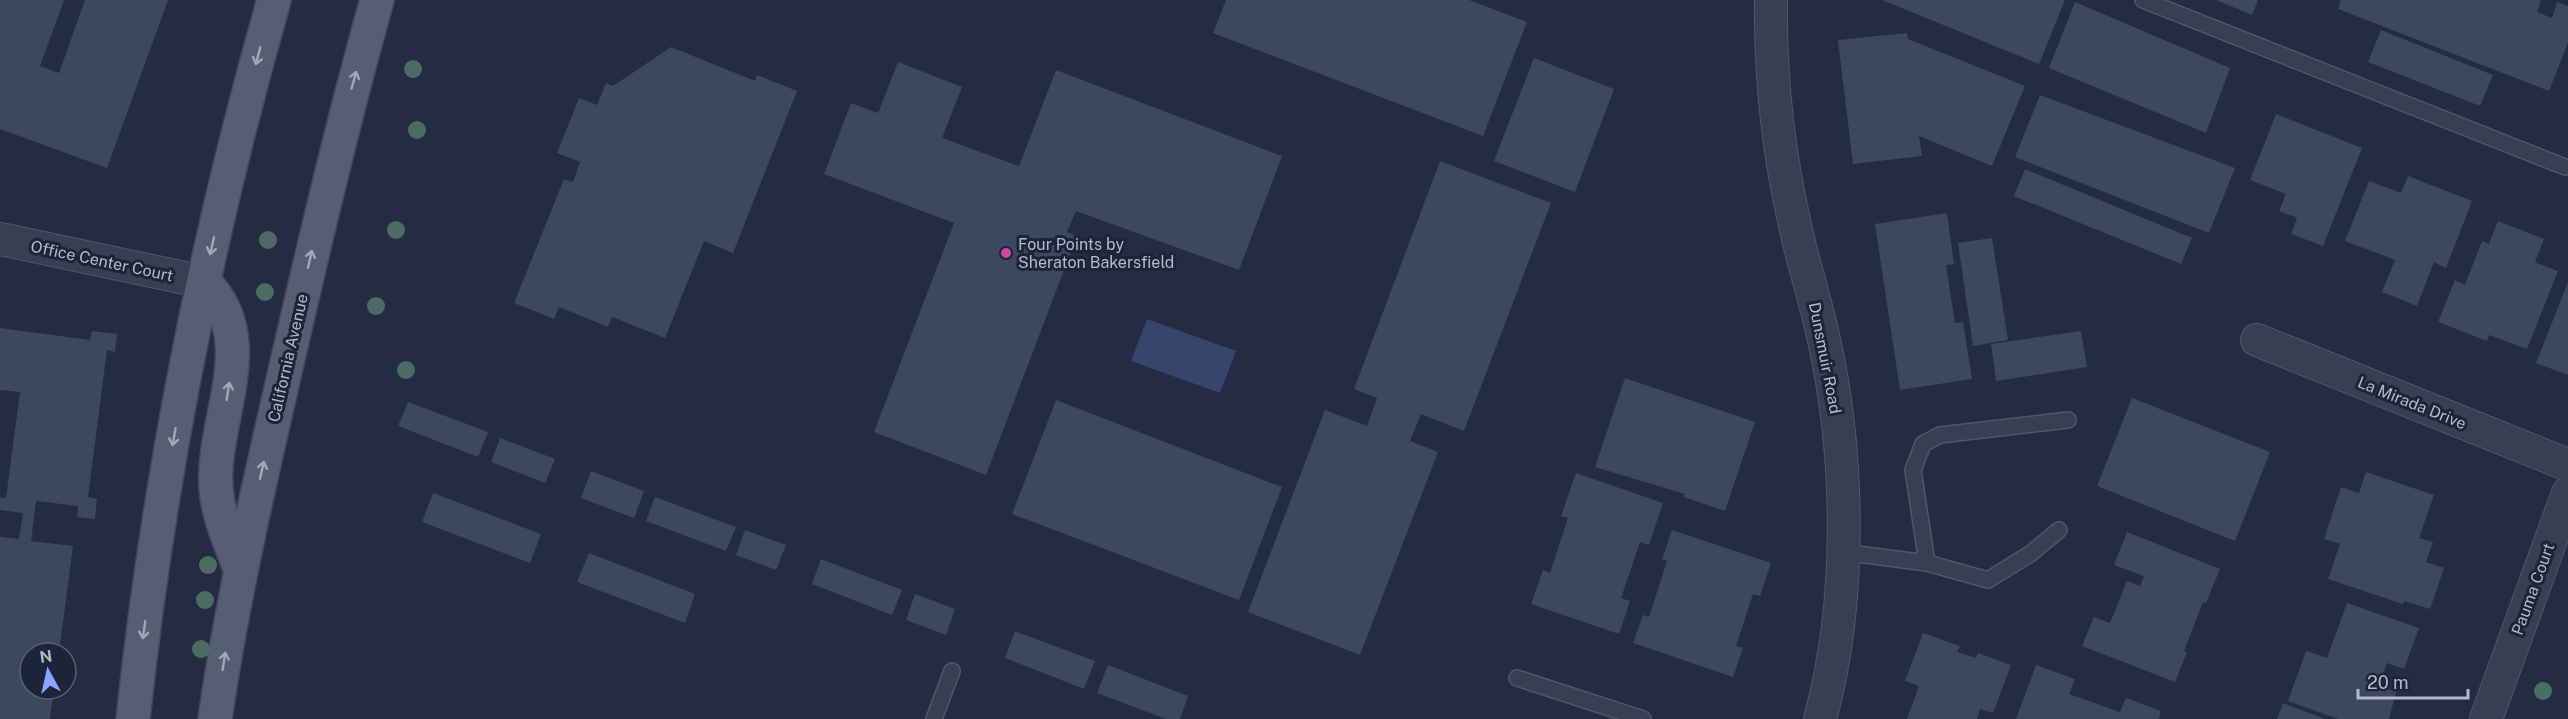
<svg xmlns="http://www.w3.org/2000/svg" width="2568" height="719" font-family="'Public Sans',sans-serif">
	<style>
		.water { fill: #35456b }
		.building { fill: #3c4760 }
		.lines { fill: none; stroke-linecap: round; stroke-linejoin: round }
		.service-casing { stroke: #4f5769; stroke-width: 18 }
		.minor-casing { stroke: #4f5769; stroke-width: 34 }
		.primary-casing { stroke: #41485b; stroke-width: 36 }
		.service { stroke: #373f52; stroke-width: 15 }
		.minor { stroke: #373f52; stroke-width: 32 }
		.primary { stroke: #555e72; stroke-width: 33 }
		.tree { fill: #4a6c62 }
		.oneway { stroke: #a1a8ba }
		.hotel-dot { fill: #d1479c; stroke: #1c2437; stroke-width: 2 }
		.labels { text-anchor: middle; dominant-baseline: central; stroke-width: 6; stroke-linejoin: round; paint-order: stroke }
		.poi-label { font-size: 16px; fill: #b4bacc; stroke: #1c2437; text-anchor: start }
		.street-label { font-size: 16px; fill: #b4bacc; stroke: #1c2437 }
	</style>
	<rect width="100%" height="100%" fill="#232c43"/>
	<!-- water -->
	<path class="water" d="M1147,319L1236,351L1220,393L1131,361Z"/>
	<!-- building -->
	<g class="building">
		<path d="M0,0H64L40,66L59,73L85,0H168L107,168L0,129Z"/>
		<path d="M1226,0H1469L1527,22L1483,136L1213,33Z"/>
		<path d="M1882,0H2065L2039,64Z"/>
		<path d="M2216,0H2258L2252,15Z"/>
		<path d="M2341,0H2541L2537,12L2552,18L2557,2L2568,6V43L2549,91L2338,9Z"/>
		<path d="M2075,2L2230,68L2206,133L2049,68Z"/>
		<path d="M2381,30L2493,75L2480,106L2368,62Z"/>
		<path d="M1907,33L1908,39L2025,86L1992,166L1919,136L1922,156L1853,164L1838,40Z"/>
		<path d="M671,47L755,81L757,75L797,91L733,253L704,241L665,338L612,317L608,327L559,307L554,319L514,303L564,179L573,182L580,162L557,153L579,98L597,105L606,83L613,86Z"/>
		<path d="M1534,58L1614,89L1575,192L1494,161Z"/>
		<path d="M898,62L962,87L942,138L1019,166L1056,70L1282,156L1239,270L1076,211L1067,232L1077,236L986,475L874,432L954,223L824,174L851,103L878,113Z"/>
		<path d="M2040,95L2235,168L2209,233L2015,157Z"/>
		<path d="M2276,114L2362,148L2323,246L2291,234L2297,218L2279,211L2286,194L2250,180Z"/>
		<path d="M1440,161L1551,203L1464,431L1421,414L1410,441L1438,452L1360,655L1248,612L1325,410L1367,426L1377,398L1354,389Z"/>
		<path d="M2025,169L2192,238L2181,264L2014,196Z"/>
		<path d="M2408,176L2472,201L2446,268L2434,262L2417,306L2382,292L2395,260L2345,241L2369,181L2401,193Z"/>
		<path d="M1947,213L1954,264L1946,265L1955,323L1963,322L1972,379L1900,390L1875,224Z"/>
		<path d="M2498,221L2544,239L2535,262L2558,271L2527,349L2489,335L2487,341L2438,322L2455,280L2465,285L2482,241L2489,244Z"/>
		<path d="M1992,238L2008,340L1973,346L1958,243Z"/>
		<path d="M2568,282V375L2536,363Z"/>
		<path d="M0,328L90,340L92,331L117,334L115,352L107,350L88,497L97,499L95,519L77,517L78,506L36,501L31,541L73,546L59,653H30V689H54L50,719H0V537L19,539L23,513L0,510V497L6,498L20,392L0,390Z"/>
		<path d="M2081,331L2087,367L1996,381L1991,344Z"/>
		<path d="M1625,378L1755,422L1725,511L1684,497L1685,494L1595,467Z"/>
		<path d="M2132,398L2270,452L2235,541L2097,486Z"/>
		<path d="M1056,400L1282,487L1239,600L1012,514Z"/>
		<path d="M408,402L488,432L478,457L398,426Z"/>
		<path d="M500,438L555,459L545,483L491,462Z"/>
		<path d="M591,471L644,491L634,518L581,498Z"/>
		<path d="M2366,472L2434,495L2419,538L2433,542L2426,562L2444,568L2430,609L2404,601L2403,604L2328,579L2340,544L2324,539L2341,487L2359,493Z"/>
		<path d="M1576,473L1663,503L1649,545L1640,542L1621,598L1630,601L1619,634L1531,604L1543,570L1550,573L1568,518L1561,516Z"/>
		<path d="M433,493L541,534L530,563L422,522Z"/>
		<path d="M655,497L736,527L726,551L646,521Z"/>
		<path d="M745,530L786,545L776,570L736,555Z"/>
		<path d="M1672,530L1771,563L1760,596L1753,594L1736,646L1743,648L1733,677L1633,643L1643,615L1649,617L1667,561L1662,559Z"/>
		<path d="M2127,532L2220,569L2206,603L2203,602L2184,651L2187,652L2175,682L2082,646L2094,617L2110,623L2127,581L2140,586L2144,576L2114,565Z"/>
		<path d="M589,553L695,594L685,623L577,582Z"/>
		<path d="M821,559L902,590L892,615L812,584Z"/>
		<path d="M915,594L955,609L946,635L906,620Z"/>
		<path d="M2347,603L2419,628L2404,669L2387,663L2379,686L2396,692L2389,719H2338L2288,701L2306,651L2327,658Z"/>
		<path d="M1015,631L1095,661L1084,689L1005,658Z"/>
		<path d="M1923,633L1960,646L1957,652L1976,658L1978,653L2011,665L1993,713L1980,709L1977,719H1907L1919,686L1905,681Z"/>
		<path d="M1108,665L1188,696L1180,719H1166L1097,693Z"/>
		<path d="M2036,665L2075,679L2069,694L2120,712L2126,698L2161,711L2159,719H2016Z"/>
		<path d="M2283,703L2325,719H2277Z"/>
	</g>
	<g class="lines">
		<defs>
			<g id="service">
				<path d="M2143,0L2565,167"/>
				<path d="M1842,552L1927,563L1988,580L2030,554L2059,530"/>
				<path d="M1927,563L1913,470L1923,444L1940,435L2068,420"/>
				<path d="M1517,678L1643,719"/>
				<path d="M934,719L952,671"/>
			</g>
			<g id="minor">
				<path d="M1771,0C1770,76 1778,151 1795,225C1803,264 1816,301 1824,340C1850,457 1852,603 1820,719"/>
				<path d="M0,239L204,282"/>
				<path d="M2257,340L2568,465"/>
				<path d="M2486,719L2568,493"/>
			</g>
			<g id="primary">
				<path d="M204,282C263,340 211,419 216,488C218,517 231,544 241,571"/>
				<path d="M133,719C159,477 207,235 274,0"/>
				<path d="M215,719C231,608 256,498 281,389C311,258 341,129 377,0"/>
			</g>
		</defs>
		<!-- service casing -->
		<use href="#service" class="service-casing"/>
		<!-- minor casing -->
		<use href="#minor" class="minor-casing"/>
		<!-- primary casing -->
		<use href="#primary" class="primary-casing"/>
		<!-- service -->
		<use href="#service" class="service"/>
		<!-- minor -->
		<use href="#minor" class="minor"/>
		<!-- primary -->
		<use href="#primary" class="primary"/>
	</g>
	<!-- trees -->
	<g class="tree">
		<circle cx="413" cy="69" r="9"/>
		<circle cx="417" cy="130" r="9"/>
		<circle cx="396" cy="230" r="9"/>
		<circle cx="268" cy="240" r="9"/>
		<circle cx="265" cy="292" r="9"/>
		<circle cx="376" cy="306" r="9"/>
		<circle cx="406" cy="370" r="9"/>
		<circle cx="208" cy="565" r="9"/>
		<circle cx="205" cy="600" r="9"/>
		<circle cx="201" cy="649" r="9"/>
		<circle cx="2543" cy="691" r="9"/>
	</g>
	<!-- one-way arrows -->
	<defs><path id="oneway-shaft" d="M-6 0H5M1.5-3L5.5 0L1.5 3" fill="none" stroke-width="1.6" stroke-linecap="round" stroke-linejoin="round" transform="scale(1.5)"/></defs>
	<g class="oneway">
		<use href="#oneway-shaft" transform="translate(258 56) rotate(105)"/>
		<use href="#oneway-shaft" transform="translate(354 80) rotate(-74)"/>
		<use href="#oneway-shaft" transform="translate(212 246) rotate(103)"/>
		<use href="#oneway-shaft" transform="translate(310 259) rotate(-77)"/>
		<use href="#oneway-shaft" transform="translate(228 391) rotate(-81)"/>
		<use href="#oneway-shaft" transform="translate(174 437) rotate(100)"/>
		<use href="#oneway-shaft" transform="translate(262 470) rotate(-77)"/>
		<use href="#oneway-shaft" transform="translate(144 630) rotate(98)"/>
		<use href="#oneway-shaft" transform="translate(224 661) rotate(-81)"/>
	</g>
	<!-- markers -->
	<circle class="hotel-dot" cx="1006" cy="253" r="6"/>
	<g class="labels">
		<!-- poi labels -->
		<g class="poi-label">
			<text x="1018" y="244">Four Points by<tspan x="1018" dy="18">Sheraton Bakersfield</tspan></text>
		</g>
		<!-- street labels -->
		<g class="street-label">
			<text transform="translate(102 261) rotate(12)">Office Center Court</text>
			<text transform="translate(288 358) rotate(-77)">California Avenue</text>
			<text transform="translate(1825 358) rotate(79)">Dunsmuir Road</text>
			<text transform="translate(2412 403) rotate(22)">La Mirada Drive</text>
			<text transform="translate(2533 589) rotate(-70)">Pauma Court</text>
		</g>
	</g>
	<!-- north arrow -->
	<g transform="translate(48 671) rotate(352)"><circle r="28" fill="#1c2437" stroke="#596073" stroke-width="1.5"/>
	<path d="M0-4.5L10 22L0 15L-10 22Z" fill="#87a6ff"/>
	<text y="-9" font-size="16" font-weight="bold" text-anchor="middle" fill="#b4bacc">N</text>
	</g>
	<!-- scale -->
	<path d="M2358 689v9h110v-9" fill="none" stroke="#b4bacc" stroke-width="3"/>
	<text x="2367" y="689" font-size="18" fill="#b4bacc" stroke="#1c2437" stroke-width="4.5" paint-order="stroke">20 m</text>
</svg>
